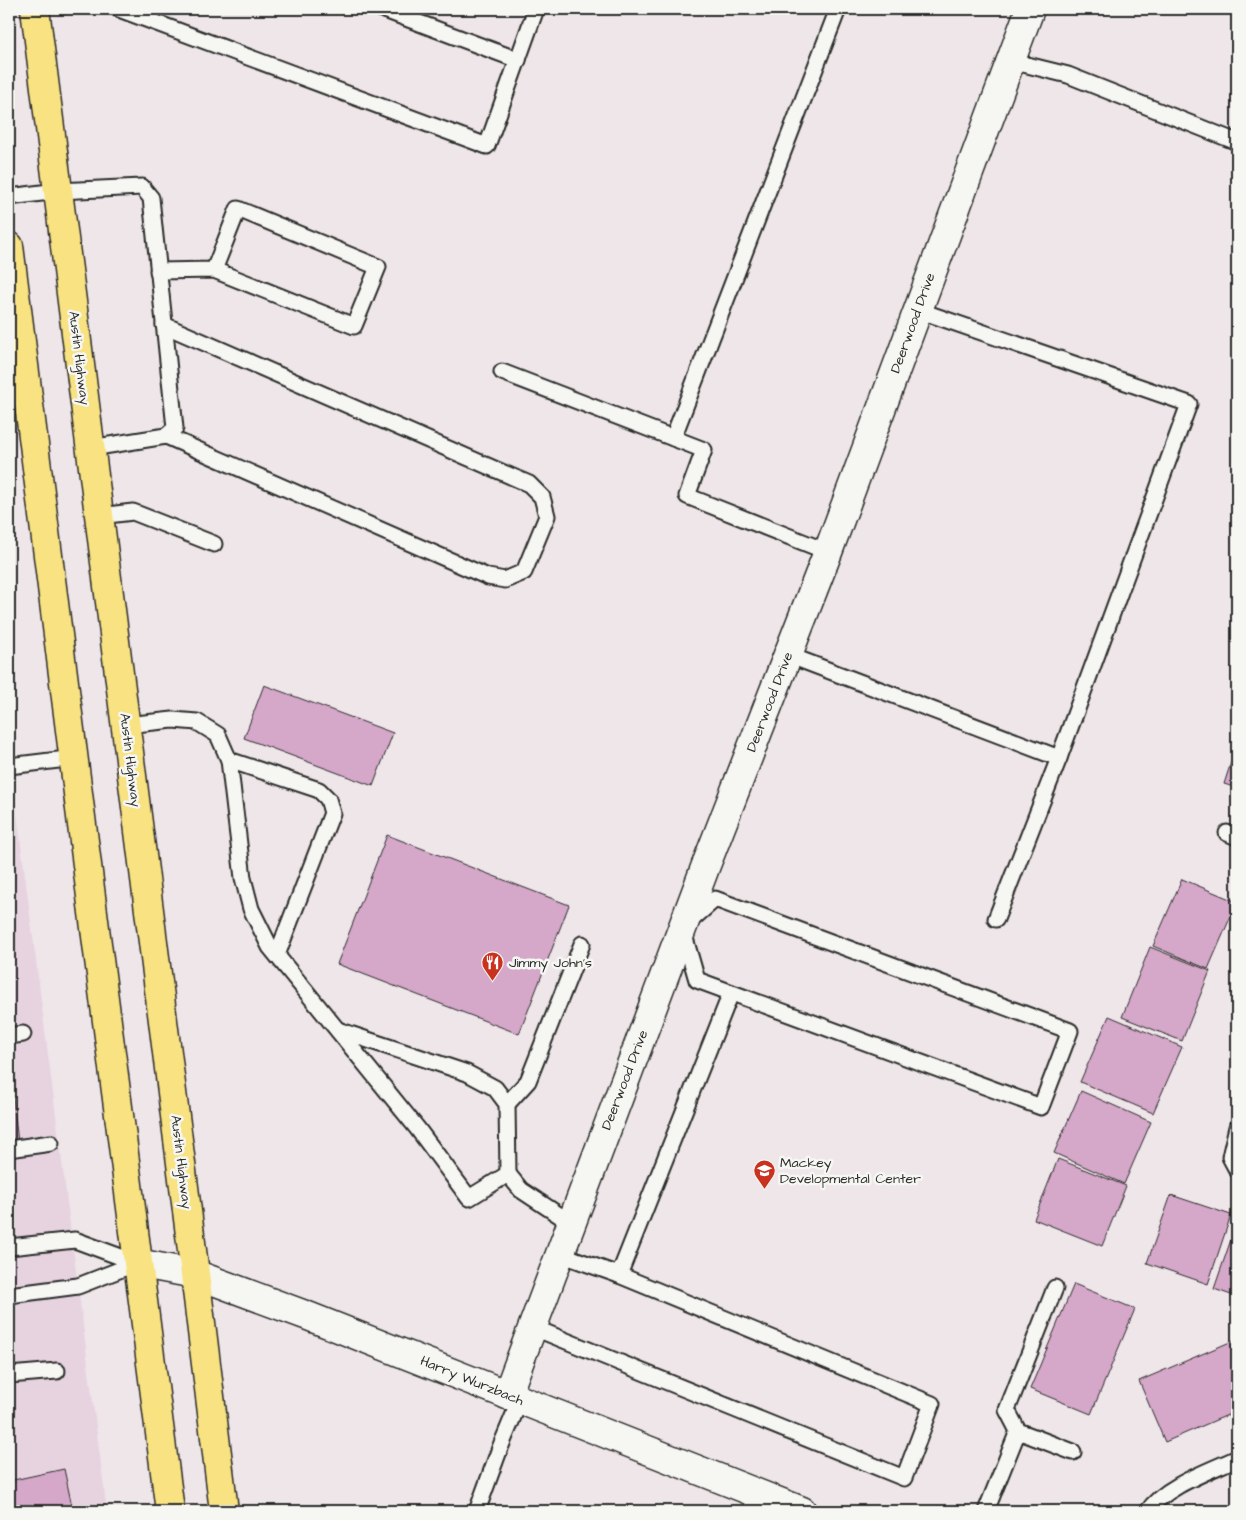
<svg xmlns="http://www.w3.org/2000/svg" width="1246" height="1520" font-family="'Architects Daughter',sans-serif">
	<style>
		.built { fill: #e7d3e0 }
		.building { fill: #d5a7c9; stroke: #2b2b2b }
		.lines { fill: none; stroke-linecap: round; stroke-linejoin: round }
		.lane-casing { stroke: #2b2b2b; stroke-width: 19 }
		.street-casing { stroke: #2b2b2b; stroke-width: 31 }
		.secondary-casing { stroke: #2b2b2b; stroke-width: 31 }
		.primary-casing { stroke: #2b2b2b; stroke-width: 31 }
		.lane { stroke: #f6f6f2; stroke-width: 15 }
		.street { stroke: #f6f6f2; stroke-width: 28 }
		.secondary { stroke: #f6f6f2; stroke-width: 28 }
		.primary { stroke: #f8e281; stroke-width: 28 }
		.labels { text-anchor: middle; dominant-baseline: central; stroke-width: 5; stroke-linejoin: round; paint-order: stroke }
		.street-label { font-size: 14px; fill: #2b2b2b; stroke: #f6f6f2 }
		.poi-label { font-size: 14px; fill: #2b2b2b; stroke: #f6f6f2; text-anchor: start }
	</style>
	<rect width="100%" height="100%" fill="#efe6ea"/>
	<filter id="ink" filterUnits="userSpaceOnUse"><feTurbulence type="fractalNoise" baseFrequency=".02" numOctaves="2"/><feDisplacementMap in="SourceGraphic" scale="10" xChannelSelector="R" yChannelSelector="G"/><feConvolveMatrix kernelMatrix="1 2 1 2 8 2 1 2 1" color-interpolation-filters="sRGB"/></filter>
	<g filter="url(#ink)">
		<!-- built -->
		<path class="built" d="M9,751L107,1511H9Z"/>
		<!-- building -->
		<g class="building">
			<path d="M264,685L393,733L373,786L244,738Z"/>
			<path d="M1237,744V788L1224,784Z"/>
			<path d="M387,835L569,905L519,1034L337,964Z"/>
			<path d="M1182,879L1237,902L1208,969L1153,946Z"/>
			<path d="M1150,947L1210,971L1182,1041L1122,1017Z"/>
			<path d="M1109,1016L1182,1047L1153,1113L1080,1082Z"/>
			<path d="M12,1087L18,1143L9,1144V1088Z"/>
			<path d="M1081,1091L1151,1122L1124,1184L1054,1153Z"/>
			<path d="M1058,1159L1126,1186L1102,1246L1034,1219Z"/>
			<path d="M1171,1195L1231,1215L1208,1284L1147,1263Z"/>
			<path d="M1237,1222V1297L1214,1289Z"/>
			<path d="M1074,1284L1135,1309L1091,1414L1030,1389Z"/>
			<path d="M1237,1339V1411L1165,1442L1139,1381Z"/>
			<path d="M64,1469L73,1511H9V1481Z"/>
		</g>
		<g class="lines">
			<defs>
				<g id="lane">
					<path d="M119,9L487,146L536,9"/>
					<path d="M382,9L518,60"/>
					<path d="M1011,61L1068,75L1237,142"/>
					<path d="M9,197L58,191L142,187L151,198L175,428L166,436L91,448"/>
					<path d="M158,271L214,270L238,209L378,267L354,326L214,270"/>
					<path d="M164,325L529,484L542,497L547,516L524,572L505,580L488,577L166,436"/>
					<path d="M502,372L673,438"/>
					<path d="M99,516L133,512L214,544"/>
					<path d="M828,552L687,496L704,450L673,438L838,9"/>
					<path d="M788,655L1059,758L1189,404L918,310"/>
					<path d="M126,725L173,720L197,722L218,735L229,760L243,878L251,909L270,947L417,1128L469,1198L508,1174L521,1190L571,1223"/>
					<path d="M229,760L319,790L328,799L332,813L277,955"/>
					<path d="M9,766L75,758"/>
					<path d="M1227,833L1237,837"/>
					<path d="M715,899L1070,1031L1041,1107L697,980L682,928Z"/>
					<path d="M996,919L1059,758"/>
					<path d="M338,1030L467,1073L495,1088L507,1104L508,1174"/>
					<path d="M9,1036L23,1034"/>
					<path d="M507,1104L528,1081L582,944"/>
					<path d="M1237,1127L1230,1157L1237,1170"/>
					<path d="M9,1149L51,1143"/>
					<path d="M9,1247L75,1240L137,1263"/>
					<path d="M560,1254L619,1275L731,993"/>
					<path d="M9,1295L78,1286L137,1263"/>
					<path d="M532,1327L904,1478L932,1404L619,1275"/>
					<path d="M9,1375L57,1371"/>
					<path d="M1018,1431L1073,1452"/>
					<path d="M477,1511L500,1448L520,1400"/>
					<path d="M750,1511L756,1493"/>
					<path d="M986,1511L1018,1431L1007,1410L1055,1288"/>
					<path d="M1148,1511C1165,1486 1210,1471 1237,1458"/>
				</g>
				<path id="street" d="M507,1395L706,865L828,552L1030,9"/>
				<path id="secondary" d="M137,1263L195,1274L308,1316L802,1511"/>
				<g id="primary">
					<path d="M35,9L195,1274L224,1511"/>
					<path d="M9,246C63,667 114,1090 170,1511"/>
				</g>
			</defs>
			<!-- lane casing -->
			<use href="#lane" class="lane-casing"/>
			<!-- street casing -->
			<use href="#street" class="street-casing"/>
			<!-- secondary casing -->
			<use href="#secondary" class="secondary-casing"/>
			<!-- primary casing -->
			<use href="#primary" class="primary-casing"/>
			<!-- lane -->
			<use href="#lane" class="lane"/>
			<!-- street -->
			<use href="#street" class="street"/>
			<!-- secondary -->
			<use href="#secondary" class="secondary"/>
			<!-- primary -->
			<use href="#primary" class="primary"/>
		</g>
	</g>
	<!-- icons -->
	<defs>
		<symbol id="restaurant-pin" viewBox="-11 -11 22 30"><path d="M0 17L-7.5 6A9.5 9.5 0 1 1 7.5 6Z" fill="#c8321e" stroke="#f6f6f2"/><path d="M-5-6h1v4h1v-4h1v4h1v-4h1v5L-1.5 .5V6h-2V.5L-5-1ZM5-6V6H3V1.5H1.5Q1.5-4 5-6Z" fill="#fff"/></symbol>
		<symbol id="school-pin" viewBox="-11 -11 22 30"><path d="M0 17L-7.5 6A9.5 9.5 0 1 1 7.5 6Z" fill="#c8321e" stroke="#f6f6f2"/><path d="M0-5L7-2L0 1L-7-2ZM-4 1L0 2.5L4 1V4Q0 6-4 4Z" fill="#fff"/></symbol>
	</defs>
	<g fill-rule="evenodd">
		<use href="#restaurant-pin" x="480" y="950" width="25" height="34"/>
		<use href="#school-pin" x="752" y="1158" width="25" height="34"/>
	</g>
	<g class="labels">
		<!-- street labels -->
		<g class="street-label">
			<text transform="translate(913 323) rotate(-70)">Deerwood Drive</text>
			<text transform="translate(79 358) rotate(83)">Austin Highway</text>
			<text transform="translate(770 702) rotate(-69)">Deerwood Drive</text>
			<text transform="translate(130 760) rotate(83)">Austin Highway</text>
			<text transform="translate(625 1080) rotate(-69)">Deerwood Drive</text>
			<text transform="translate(181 1162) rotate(83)">Austin Highway</text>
			<text transform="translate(472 1381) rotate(22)">Harry Wurzbach</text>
		</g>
		<!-- poi labels -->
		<g class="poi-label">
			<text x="509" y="963">Jimmy John's</text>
			<text x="780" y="1163">Mackey<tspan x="780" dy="16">Developmental Center</tspan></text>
		</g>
	</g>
	<!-- margin -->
	<rect width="1246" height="1520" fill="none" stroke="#f6f6f2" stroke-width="30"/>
	<rect x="15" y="15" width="1216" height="1490" fill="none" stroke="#2b2b2b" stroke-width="2" filter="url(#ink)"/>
</svg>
